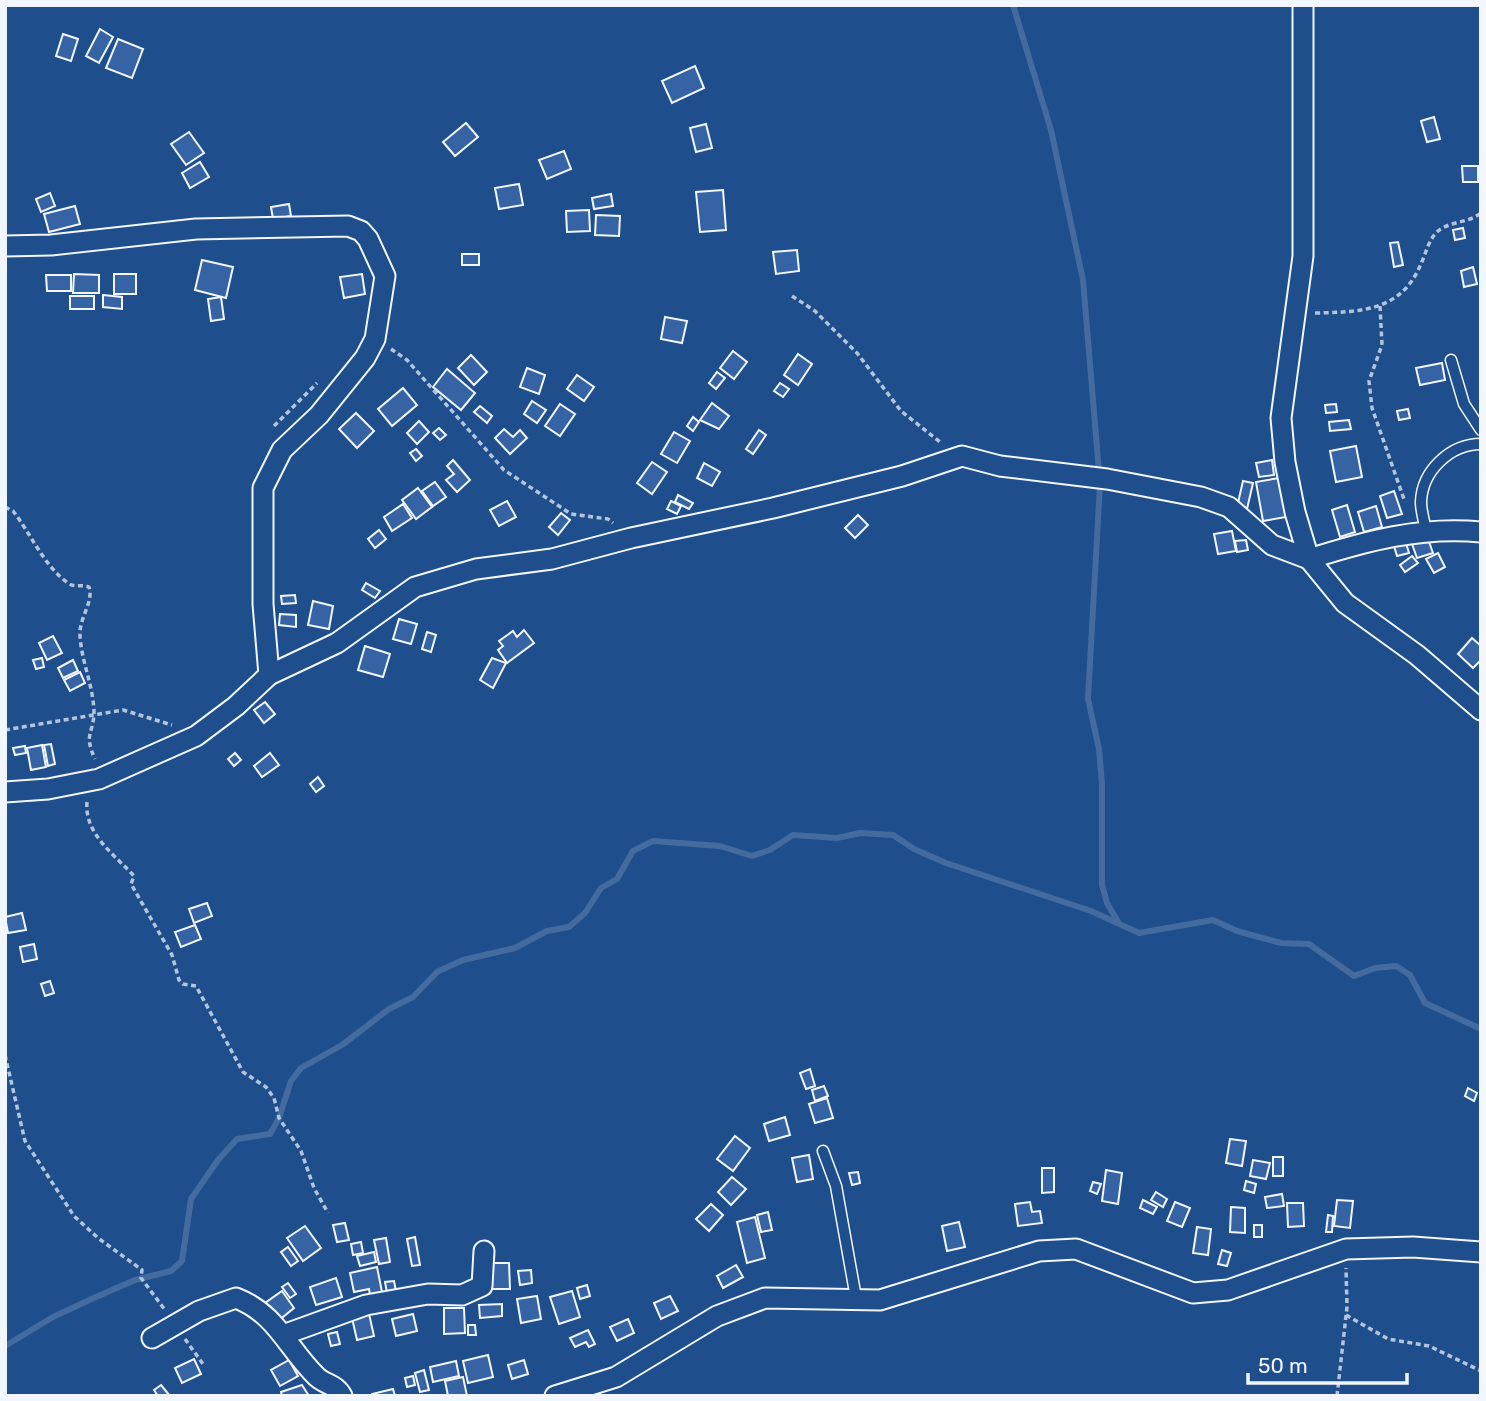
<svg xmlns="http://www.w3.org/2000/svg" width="1486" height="1401" font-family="Rubik,sans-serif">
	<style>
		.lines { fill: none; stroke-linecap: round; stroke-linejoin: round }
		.stream { stroke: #446ba0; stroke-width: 6 }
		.building { fill: #3563a3; stroke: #f2f6ff; stroke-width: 2 }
		.lane-casing { stroke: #f2f6ff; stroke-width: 13 }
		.street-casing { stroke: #f2f6ff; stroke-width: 23 }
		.path { stroke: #b3c4dc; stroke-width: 3.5; stroke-dasharray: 5 3.5; stroke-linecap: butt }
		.lane { stroke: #1f4e8c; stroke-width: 10 }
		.street { stroke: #1f4e8c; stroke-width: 19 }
	</style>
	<rect width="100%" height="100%" fill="#1f4e8c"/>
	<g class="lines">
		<!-- stream -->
		<g class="stream">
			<path d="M1013,5L1051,130L1083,280L1100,484L1088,699L1099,749L1102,784V885L1107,903L1118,922"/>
			<path d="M5,1346L53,1317L96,1297L135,1280L171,1271L182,1261L191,1199L218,1160L237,1139L270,1134L279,1118L291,1081L301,1068L342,1045L389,1009L413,997L437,972L463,960L515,948L547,931L569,927L585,913L601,888L617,879L633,851L653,841L720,846L752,856L770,850L793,835L837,838L860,833L893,835L914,849L946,863L1091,911L1139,933L1213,920L1237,931L1281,943L1309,944L1354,976L1375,968L1396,966L1410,975L1425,1003L1481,1029"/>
		</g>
	</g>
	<!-- building -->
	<g class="building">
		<path d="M100,29L113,37L99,63L86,56Z"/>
		<path d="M63,34L78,39L71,61L56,56Z"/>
		<path d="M118,39L143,49L132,78L106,68Z"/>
		<path d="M695,66L704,88L672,103L662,81Z"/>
		<path d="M1434,117L1440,139L1427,142L1421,121Z"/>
		<path d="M466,123L478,137L455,156L443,142Z"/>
		<path d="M706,124L712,148L696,152L690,128Z"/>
		<path d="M189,132L204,153L186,165L171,144Z"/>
		<path d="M564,151L571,169L547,179L539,160Z"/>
		<path d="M200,162L209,177L190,188L182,173Z"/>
		<path d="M1462,166H1478V182H1463Z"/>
		<path d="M519,184L523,205L499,209L495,188Z"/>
		<path d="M723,190L726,230L700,232L696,192Z"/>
		<path d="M50,193L55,206L41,212L36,199Z"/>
		<path d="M611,194L613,206L594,209L592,198Z"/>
		<path d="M289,204L291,216L273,219L271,207Z"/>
		<path d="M75,206L80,224L49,232L44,214Z"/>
		<path d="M589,210L590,231L567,232L566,211Z"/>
		<path d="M596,215L620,216L619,236L595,235Z"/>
		<path d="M1463,228L1465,238L1455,240L1453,230Z"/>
		<path d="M1398,242L1403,265L1394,267L1390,243Z"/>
		<path d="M797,250L799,271L776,274L773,252Z"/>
		<rect x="462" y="254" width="17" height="11"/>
		<path d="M202,260L233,267L226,298L195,290Z"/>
		<path d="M1473,267L1477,284L1464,287L1461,271Z"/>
		<path d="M74,274L99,275V293H73Z"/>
		<rect x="114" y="274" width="22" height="20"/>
		<path d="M362,274L365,294L344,298L340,277Z"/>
		<path d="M46,275H71V291H47Z"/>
		<path d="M103,295L122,297V309L103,307Z"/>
		<rect x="70" y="296" width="24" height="13"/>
		<path d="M221,297L224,319L211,321L208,299Z"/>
		<path d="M665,317L687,321L682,343L661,339Z"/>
		<path d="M733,351L747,362L734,379L720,368Z"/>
		<path d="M798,354L812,364L798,385L784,375Z"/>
		<path d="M471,355L487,372L474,385L458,368Z"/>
		<path d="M1442,363L1445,380L1420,385L1416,368Z"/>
		<path d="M527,368L545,375L539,394L520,387Z"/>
		<path d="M447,369L475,393L461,410L433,387Z"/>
		<path d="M717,372L725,378L716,389L709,383Z"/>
		<path d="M577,375L594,387L584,401L567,389Z"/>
		<path d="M780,383L789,389L783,397L774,391Z"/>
		<path d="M403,388L417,405L392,426L378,409Z"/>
		<path d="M532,401L546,410L537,423L524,414Z"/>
		<path d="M712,403L729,416L719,429L700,420Z"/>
		<path d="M560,404L575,414L560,436L545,426Z"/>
		<path d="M1336,404L1337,412L1326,413L1325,405Z"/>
		<path d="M480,406L492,416L487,423L474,412Z"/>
		<path d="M1408,409L1410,418L1399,420L1397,411Z"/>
		<path d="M356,413L374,431L357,448L339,429Z"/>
		<path d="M693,417L699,422L693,431L687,426Z"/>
		<path d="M1349,420L1351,429L1330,431L1329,422Z"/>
		<path d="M419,421L429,432L417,444L407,433Z"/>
		<path d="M439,428L446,435L440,440L433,433Z"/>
		<path d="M504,429L513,437L520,430L527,438L510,454L495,438Z"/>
		<path d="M759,430L766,435L753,454L746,449Z"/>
		<path d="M674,432L690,441L677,463L661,454Z"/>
		<path d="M1356,446L1362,477L1336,482L1330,451Z"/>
		<path d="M416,449L422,456L416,461L410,453Z"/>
		<path d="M453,460L470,480L457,492L446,480L454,474L447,466Z"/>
		<path d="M1272,460L1274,475L1259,477L1256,463Z"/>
		<path d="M652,462L667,472L652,494L637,483Z"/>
		<path d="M704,463L720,472L712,486L697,478Z"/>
		<path d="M1279,478L1286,517L1263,521L1256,482Z"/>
		<path d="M1243,481L1253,483L1247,509L1237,507Z"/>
		<path d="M435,482L446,497L433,506L422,491Z"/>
		<path d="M418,488L432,507L416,519L402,500Z"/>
		<path d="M1394,491L1402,514L1387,518L1380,496Z"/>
		<path d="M678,495L693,503L689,509L675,502Z"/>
		<path d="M507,501L516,517L499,526L490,510Z"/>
		<path d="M671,501L681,506L677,514L667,509Z"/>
		<path d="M403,504L412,518L392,531L384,517Z"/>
		<path d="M1347,505L1355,532L1340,537L1332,510Z"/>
		<path d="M1376,506L1382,527L1364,532L1358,512Z"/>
		<path d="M561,513L570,520L558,535L549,527Z"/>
		<path d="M858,515L868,525L855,538L845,528Z"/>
		<path d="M379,530L386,539L375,548L368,539Z"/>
		<path d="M1232,531L1236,551L1218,554L1214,534Z"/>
		<path d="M1428,539L1433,553L1417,558L1412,544Z"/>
		<path d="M1246,540L1248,550L1237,552L1235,541Z"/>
		<path d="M1406,543L1409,553L1397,556L1394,546Z"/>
		<path d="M1438,553L1445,567L1434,573L1426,559Z"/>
		<path d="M1412,556L1418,563L1405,572L1400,565Z"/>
		<path d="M366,583L380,591L375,598L362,590Z"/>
		<path d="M295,595L296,603L282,604L281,596Z"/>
		<path d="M313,601L333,606L329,629L308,625Z"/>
		<path d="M280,614L296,615V627L279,625Z"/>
		<path d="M399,619L417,624L411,644L393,639Z"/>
		<path d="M524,630L534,643L507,663L498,650L503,646L499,641L513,631L517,637Z"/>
		<path d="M427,632L436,635L431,652L422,649Z"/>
		<path d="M53,636L62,653L47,660L39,643Z"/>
		<path d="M1472,638L1481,646V660L1473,668L1458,654Z"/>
		<path d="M365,646L390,654L383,677L358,670Z"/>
		<path d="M42,658L44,667L36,669L33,660Z"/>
		<path d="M492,658L506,663L493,688L480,680Z"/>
		<path d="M73,660L78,671L63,678L58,668Z"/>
		<path d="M80,672L85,683L70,691L64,680Z"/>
		<path d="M265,702L275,714L264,723L254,710Z"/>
		<path d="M51,744L55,764L48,766L44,745Z"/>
		<path d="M42,745L46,767L31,770L27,748Z"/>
		<path d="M25,746L26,753L15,755L13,748Z"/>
		<path d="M235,753L241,760L234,766L228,759Z"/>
		<path d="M270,753L279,765L262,777L254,766Z"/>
		<path d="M318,777L324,786L316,792L310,784Z"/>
		<path d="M207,903L212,916L194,923L189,909Z"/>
		<path d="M22,913L26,930L8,933L5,917Z"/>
		<path d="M195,925L201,939L181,947L175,932Z"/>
		<path d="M34,944L37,959L23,962L20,947Z"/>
		<path d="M50,981L54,993L45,996L41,984Z"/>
		<path d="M810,1069L815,1086L806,1089L800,1073Z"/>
		<path d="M824,1086L828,1096L815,1101L812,1090Z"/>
		<path d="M1468,1088L1477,1093L1474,1101L1465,1096Z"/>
		<path d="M827,1098L833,1118L815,1123L809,1104Z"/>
		<path d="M785,1117L790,1135L769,1141L764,1124Z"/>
		<path d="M735,1136L750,1148L733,1171L717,1159Z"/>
		<path d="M1230,1139L1246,1141L1242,1166L1226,1163Z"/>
		<path d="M809,1155L813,1179L797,1182L792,1158Z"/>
		<rect x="1273" y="1157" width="10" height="19"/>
		<path d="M1253,1160L1270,1163L1266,1179L1250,1176Z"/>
		<path d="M1042,1168H1054V1192L1042,1193Z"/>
		<path d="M1106,1170L1122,1173L1118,1204L1102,1201Z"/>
		<path d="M858,1172L860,1183L852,1185L849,1173Z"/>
		<path d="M732,1177L746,1189L731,1205L718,1192Z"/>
		<path d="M1246,1181L1256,1184L1254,1193L1244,1190Z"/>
		<path d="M1093,1182L1101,1184L1097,1194L1090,1191Z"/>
		<path d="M1156,1192L1167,1199L1163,1207L1151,1200Z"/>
		<path d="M1282,1194L1284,1206L1267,1208L1265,1197Z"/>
		<path d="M1143,1200L1157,1207L1153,1214L1140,1208Z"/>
		<path d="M1337,1200L1353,1201L1350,1228L1334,1226Z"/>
		<path d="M1030,1202L1032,1212L1040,1211L1042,1223L1018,1226L1015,1204Z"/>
		<path d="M1175,1202L1190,1208L1182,1227L1167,1221Z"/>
		<path d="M1287,1203H1303L1304,1226L1288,1227Z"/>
		<path d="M711,1204L723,1215L709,1231L696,1219Z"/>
		<path d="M1231,1207L1245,1208V1233L1230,1232Z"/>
		<path d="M768,1212L772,1230L761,1232L757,1215Z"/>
		<path d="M1328,1215L1333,1216L1332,1232H1326Z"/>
		<path d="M755,1217L765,1258L747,1263L737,1222Z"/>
		<path d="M959,1222L965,1247L947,1251L942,1226Z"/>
		<path d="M345,1223L349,1240L337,1242L333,1225Z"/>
		<rect x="1254" y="1225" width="8" height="12"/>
		<path d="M305,1226L321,1248L303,1261L287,1238Z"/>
		<path d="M1197,1227L1211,1229L1208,1255L1193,1253Z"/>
		<path d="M415,1237L420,1265L412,1266L407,1239Z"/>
		<path d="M386,1238L390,1262L379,1264L374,1240Z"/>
		<path d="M361,1242L363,1253L353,1255L351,1244Z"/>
		<path d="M288,1247L298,1261L291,1266L281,1252Z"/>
		<path d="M1222,1250L1231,1253L1227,1266L1218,1264Z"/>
		<path d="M374,1252L376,1262L360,1266L357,1256Z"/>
		<path d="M490,1263H509L510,1289H490Z"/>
		<path d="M736,1265L743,1277L723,1288L717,1276Z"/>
		<path d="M377,1267L382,1292L370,1295L369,1289L354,1292L350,1273Z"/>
		<path d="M531,1270L532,1283L520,1285L518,1271Z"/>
		<path d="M336,1278L342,1297L316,1305L310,1287Z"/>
		<path d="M394,1281L396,1291L387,1293L385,1282Z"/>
		<path d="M288,1283L296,1294L290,1298L282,1287Z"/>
		<path d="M587,1285L590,1296L580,1299L577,1288Z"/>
		<path d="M282,1291L294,1308L278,1321L265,1303Z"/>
		<path d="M572,1291L580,1317L559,1324L550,1297Z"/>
		<path d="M537,1296L541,1319L521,1323L517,1299Z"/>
		<path d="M670,1296L678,1311L661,1319L654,1303Z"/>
		<path d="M502,1304V1316L480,1318L479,1305Z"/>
		<path d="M444,1308H464L465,1333L444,1334Z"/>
		<path d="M369,1314L374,1336L357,1340L352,1318Z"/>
		<path d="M413,1314L417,1331L396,1336L392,1319Z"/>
		<path d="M628,1319L634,1333L617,1341L610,1327Z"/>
		<path d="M468,1325H475L476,1335H468Z"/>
		<path d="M588,1330L595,1344L589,1347L586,1342L575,1347L570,1338Z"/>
		<path d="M337,1332L340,1344L331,1346L328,1334Z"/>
		<path d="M488,1355L493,1377L468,1383L463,1361Z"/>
		<path d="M194,1359L201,1374L182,1383L175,1368Z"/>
		<path d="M289,1360L298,1376L280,1386L271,1370Z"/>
		<path d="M524,1360L528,1374L512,1379L508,1365Z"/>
		<path d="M456,1361L459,1376L433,1382L430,1367Z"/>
		<path d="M424,1370L429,1390L420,1392L415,1373Z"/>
		<path d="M413,1376L415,1385L407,1387L405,1378Z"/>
		<path d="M463,1377L467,1396H448L445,1381Z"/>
		<path d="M161,1385L170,1396H158L154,1390Z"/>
		<path d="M302,1385L309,1396H282L281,1392Z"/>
		<path d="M393,1389L395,1396H372V1394Z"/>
	</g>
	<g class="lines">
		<defs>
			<g id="lane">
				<path d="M1451,360L1464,404L1481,430"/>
				<path d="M1426,530C1424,521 1421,511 1421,502C1422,471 1450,444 1481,444"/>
				<path d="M823,1151L836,1186L856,1298"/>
			</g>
			<g id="street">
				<path d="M1303,5V256L1281,418L1285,462L1295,512L1309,559L1345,603L1417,655L1481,710"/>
				<path d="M5,246L51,245L196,229L348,226L361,231L368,239L385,276L375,339L365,358L319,415L282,450L263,488V604L269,675"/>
				<path d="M5,792L48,789L99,779L196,736L236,706L269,675L337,643L415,587L476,569L552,559L631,538L773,508L902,476L962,456L1000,466L1107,479L1201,497L1229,507L1272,545L1309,559C1366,541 1421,526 1481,532"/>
				<path d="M283,1335L366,1305L428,1294L462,1295L482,1286L484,1251"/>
				<path d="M152,1338L199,1311L236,1298C277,1314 287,1348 317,1377C326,1385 336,1384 342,1396"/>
				<path d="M555,1396L616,1377L717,1316L765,1298L880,1300L1039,1251L1076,1249L1193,1293L1228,1290L1346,1249L1413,1247L1481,1252"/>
			</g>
		</defs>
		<!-- lane casing -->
		<use href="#lane" class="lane-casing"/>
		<!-- street casing -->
		<use href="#street" class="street-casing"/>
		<!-- path -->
		<g class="path">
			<path d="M792,296L815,311L857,353L901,411L940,442"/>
			<path d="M1380,306L1382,345L1369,381L1372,408L1405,502"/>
			<path d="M1315,313C1359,312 1400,312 1420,266C1426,254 1429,236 1441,229C1453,221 1468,223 1481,213"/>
			<path d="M391,349L407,360L504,470L571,514L608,519L613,523"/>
			<path d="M274,426L317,383"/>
			<path d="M5,507L13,511C31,534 44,566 68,583C74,588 82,584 89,587C94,602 79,618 80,635C81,660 93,685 94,711C94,734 83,733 95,759"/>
			<path d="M5,730L123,710L172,725"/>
			<path d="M87,802C84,834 115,855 134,876L131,884L172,955L179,980L183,984L196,986L243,1072L266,1087L274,1098L279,1118L301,1151L314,1188L328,1213"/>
			<path d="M5,1055L25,1141L74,1216L98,1238L142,1270L141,1278L165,1310"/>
			<path d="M1346,1315L1388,1339L1429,1346L1481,1371"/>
			<path d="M185,1339L203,1364"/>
			<path d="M1337,1396L1347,1307L1346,1268"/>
		</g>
		<!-- lane -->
		<use href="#lane" class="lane"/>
		<!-- street -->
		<use href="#street" class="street"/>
	</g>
	<!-- border -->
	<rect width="1486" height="1401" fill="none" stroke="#f2f6ff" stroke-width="14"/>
	<!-- scale -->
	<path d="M1248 1373v10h159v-10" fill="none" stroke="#f2f6ff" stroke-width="3.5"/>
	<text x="1258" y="1373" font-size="21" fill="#f2f6ff" stroke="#1f4e8c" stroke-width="5" paint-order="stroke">50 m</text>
</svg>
